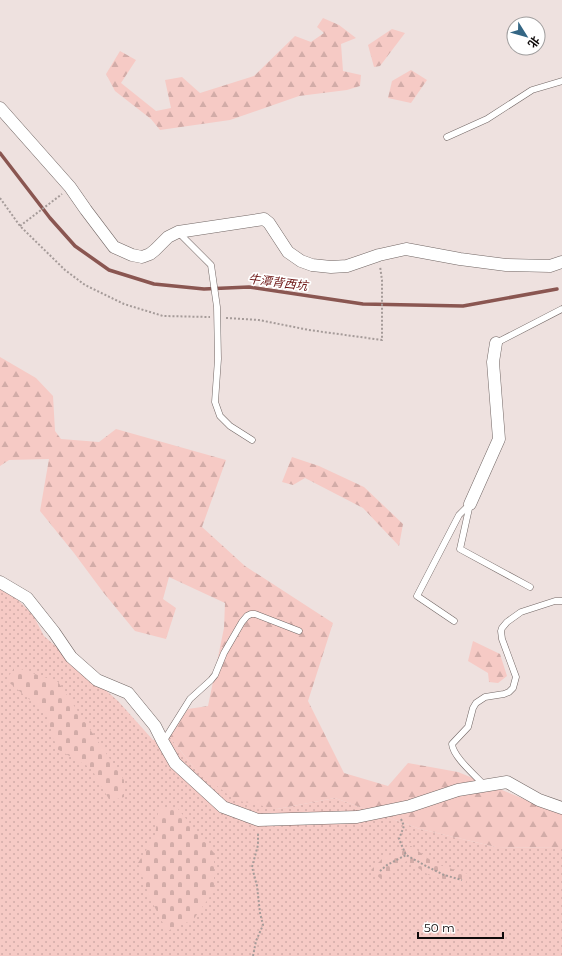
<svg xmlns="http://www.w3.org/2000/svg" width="562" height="956" font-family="Montserrat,'Noto Sans SC',sans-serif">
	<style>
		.grass { fill: url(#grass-dots) }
		.forest { fill: url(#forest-firs) }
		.cemetery { fill: url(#cemetery-stones) }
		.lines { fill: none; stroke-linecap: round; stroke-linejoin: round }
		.stream { stroke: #8a5651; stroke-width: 3.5 }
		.service-casing { stroke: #716664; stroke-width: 7 }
		.minor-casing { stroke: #716664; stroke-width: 13 }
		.path { stroke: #a59b99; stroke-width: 2; stroke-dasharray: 2 2; stroke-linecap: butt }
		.service { stroke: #fff; stroke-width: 6 }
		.minor { stroke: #fff; stroke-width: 12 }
		.labels { text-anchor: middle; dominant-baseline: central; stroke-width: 3.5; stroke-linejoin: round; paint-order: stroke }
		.water-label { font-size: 12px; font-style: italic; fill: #6e1615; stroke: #fff }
	</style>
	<defs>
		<pattern id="grass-dots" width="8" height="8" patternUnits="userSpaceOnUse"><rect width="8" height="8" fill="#f6cac5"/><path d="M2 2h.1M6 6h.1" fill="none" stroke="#d2aca8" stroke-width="1.8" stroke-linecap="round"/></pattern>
		<pattern id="forest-firs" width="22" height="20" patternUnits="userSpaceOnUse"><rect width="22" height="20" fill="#f6cac5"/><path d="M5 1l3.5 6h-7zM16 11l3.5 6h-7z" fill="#d2aca8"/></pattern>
		<pattern id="cemetery-stones" width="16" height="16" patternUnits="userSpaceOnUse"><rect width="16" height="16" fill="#f6cac5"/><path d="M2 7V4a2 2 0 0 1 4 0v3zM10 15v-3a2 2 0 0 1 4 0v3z" fill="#d2aca8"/></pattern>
	</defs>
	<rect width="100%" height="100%" fill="#eee1df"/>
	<!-- grass -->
	<path class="grass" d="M0,588L14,596L33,615L44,636L118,701L153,740L169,736L195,769L277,809L335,798L420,829L496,847L562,848V956H0Z"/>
	<!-- forest -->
	<g class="forest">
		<path d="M323,18L339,25L356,38L341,44L343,71L361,75L360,86L347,90L299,96L230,120L160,130L151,119L115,91L106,74L120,51L136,60L121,83L156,111L171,108L165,80L182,77L200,93L254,76L295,36L311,42L324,33L317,27Z"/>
		<path d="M392,29L405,33L380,66L374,67L368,45Z"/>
		<path d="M411,70L427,80L411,103L388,98L392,81Z"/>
		<path d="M0,357L36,378L53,396L55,431L61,439L99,442L116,429L226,460L202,527L245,566L333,623L308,701L344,773L388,786L408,763L458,772L551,810L562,814V848L496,847L420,829L335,798L277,809L235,800L195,769L169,736L188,709L208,706L224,628L225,603L169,577L163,599L176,608L166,639L135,631L103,592L74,553L40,511L49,459L9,460L0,466Z"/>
		<path d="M292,457L319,466L364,487L403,524L399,546L363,508L305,478L293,485L282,482Z"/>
		<path d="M473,641L500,654L507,676L498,683L489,682L488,673L468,661Z"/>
	</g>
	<!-- cemetery -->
	<g class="cemetery">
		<path d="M15,667L58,682L124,780V797L110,801L91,768L57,749L46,713L6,680Z"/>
		<path d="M159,807L178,809L214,853V891L193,920L167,931L149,896L138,863L155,836Z"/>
		<path d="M411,846L436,864L468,874L465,885L429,875L407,861L393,868L382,880L371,870L383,858Z"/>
	</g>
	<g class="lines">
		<!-- stream -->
		<path class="stream" d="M0,153L50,218L75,246L109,270L154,284L204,289L249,287L363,304L463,306L557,289"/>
		<defs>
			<g id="service">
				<path d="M447,137L487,119L532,90L562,81"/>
				<path d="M178,232L211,265L217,307L218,359L215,402L220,416L230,426L252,440"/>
				<path d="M496,343L562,309"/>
				<path d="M470,504L460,549L530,587"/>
				<path d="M454,621L417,596L459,515L470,504"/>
				<path d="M163,742L190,699L211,680L215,675L224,653L242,622L247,616L251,614H255L299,631"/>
				<path d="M485,786C476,776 453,757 452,744L468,727L473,708L476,703L485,697L504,694L509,692L513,688L516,677L502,639L501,631L502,628L507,622L521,612L555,601H562"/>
			</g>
			<g id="minor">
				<path d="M0,108L70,187L86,210L114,247L132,255L142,257L150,254L155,250L168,237L178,232L264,219L269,223L288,252L301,261L312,265L331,267L347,266L379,255L406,249L460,259L506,265L550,266L562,262"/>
				<path d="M470,504L499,439L493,362L496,343"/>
				<path d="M0,582L27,598L54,632L71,657L97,680L128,693L155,726L163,742L175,763L223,807L258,820L357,817L410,806L458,790L507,782L539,800L562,808"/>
			</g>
		</defs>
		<!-- service casing -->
		<use href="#service" class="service-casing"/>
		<!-- minor casing -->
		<use href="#minor" class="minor-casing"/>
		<!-- path -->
		<g class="path">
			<path d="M0,198L20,226L65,270L85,285L124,304L163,316L210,317"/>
			<path d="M20,226L62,194"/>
			<path d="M226,318L259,320L309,330L382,340V280L380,266"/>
			<path d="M401,819L404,826L399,839L406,855L428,867L444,875L462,880"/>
			<path d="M380,871L387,865L406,855"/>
			<path d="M253,956L256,941L263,925L260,913L257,886L252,867L258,845V832"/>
		</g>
		<!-- service -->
		<use href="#service" class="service"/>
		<!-- minor -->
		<use href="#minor" class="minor"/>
	</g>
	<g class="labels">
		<!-- water labels -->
		<g class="water-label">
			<text transform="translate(278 282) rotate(7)">牛潭背西坑</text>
		</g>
	</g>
	<!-- north arrow -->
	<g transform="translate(526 36) rotate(127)"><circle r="19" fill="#ffffff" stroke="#9f9d9d"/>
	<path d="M0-3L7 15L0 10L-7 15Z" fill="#346684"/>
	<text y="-6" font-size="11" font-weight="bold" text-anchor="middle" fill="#0e0a0a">北</text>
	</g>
	<!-- scale -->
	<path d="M418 932v6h85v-6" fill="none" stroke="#0e0a0a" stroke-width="2"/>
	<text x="424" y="932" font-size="12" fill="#0e0a0a" stroke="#ffffff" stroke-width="3" paint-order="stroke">50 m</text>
</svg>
